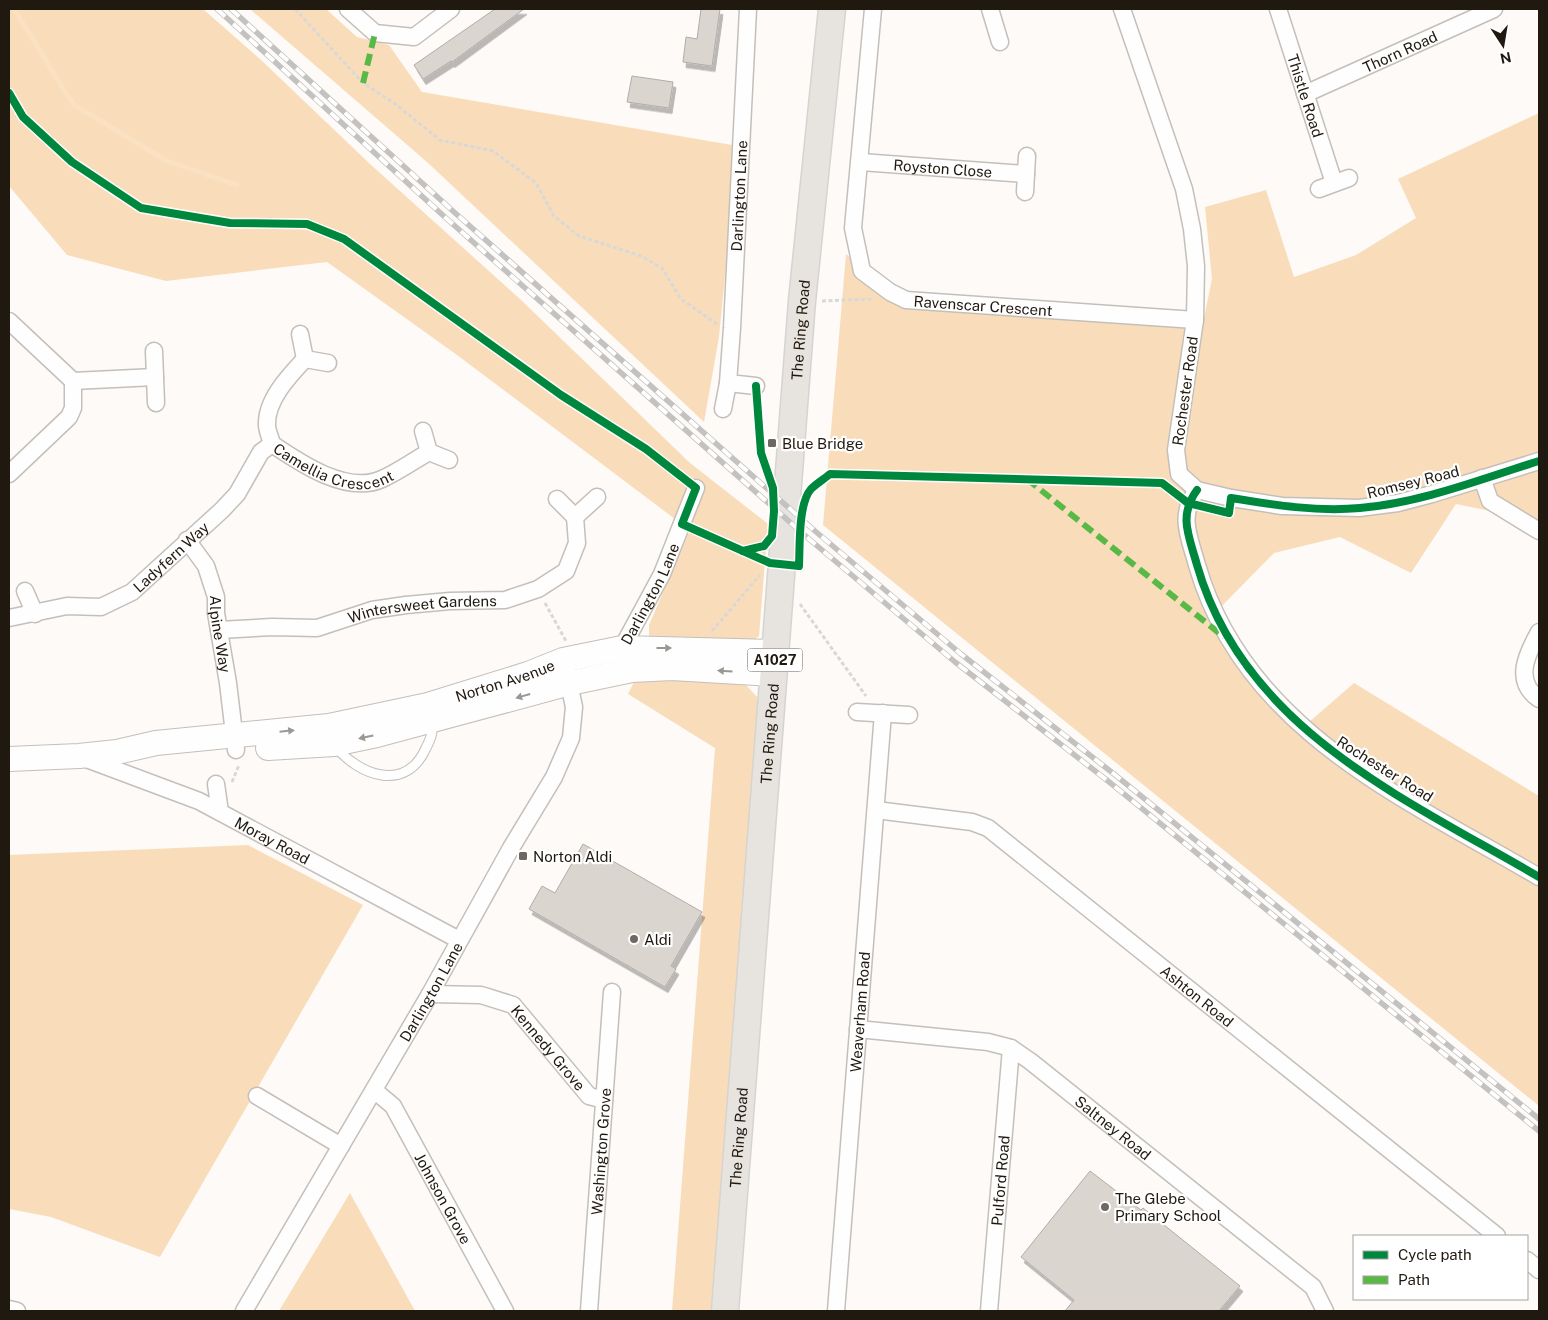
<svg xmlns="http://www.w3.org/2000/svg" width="1548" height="1320" font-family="'Public Sans',sans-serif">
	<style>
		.green { fill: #f9ddbb }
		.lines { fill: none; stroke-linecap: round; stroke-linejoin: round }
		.stream { stroke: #fae1c2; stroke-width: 5 }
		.building { fill: #dad5cf; stroke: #b1aca6; filter: url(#shadow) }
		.lane-casing { stroke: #c4bfb9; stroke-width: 11 }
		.street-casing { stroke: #c4bfb9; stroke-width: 19 }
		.secondary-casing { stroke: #c4bfb9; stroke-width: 26 }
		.primary-casing { stroke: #d6d4d1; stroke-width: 29 }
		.path { stroke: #d8d8d7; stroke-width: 3; stroke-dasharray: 4 2.5; stroke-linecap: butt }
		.lane { stroke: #fffefe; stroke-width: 9 }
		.street { stroke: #fffefe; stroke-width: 16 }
		.secondary { stroke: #fffefe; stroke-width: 24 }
		.primary { stroke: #e7e3de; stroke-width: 26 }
		.rail-casing { stroke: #c3c2c1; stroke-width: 5.5 }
		.rail { stroke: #fff; stroke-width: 4; stroke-dasharray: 11; stroke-linecap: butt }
		.quiet { stroke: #58b947; stroke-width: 6; stroke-dasharray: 12 6; stroke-linecap: butt }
		.cycleway-casing { stroke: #fff; stroke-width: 11 }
		.cycleway { stroke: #00873e; stroke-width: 8 }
		.oneway { fill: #9b9793 }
		.poi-dot { fill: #6d6861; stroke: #fff; stroke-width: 2 }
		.labels { text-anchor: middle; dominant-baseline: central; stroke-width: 4.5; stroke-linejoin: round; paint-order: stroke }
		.shield { fill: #fff; stroke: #635e58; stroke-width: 1 }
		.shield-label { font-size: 14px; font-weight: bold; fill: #201910 }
		.street-label { font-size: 15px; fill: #201910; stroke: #fff }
		.poi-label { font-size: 15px; fill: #201910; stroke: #fff; text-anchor: start }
	</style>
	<defs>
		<filter id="shadow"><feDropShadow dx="3" dy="5.5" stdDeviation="0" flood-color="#0004"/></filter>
	</defs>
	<rect width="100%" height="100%" fill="#fdfaf7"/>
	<!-- green -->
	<g class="green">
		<path d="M9,9H203L260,59L370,164L520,299L690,463L768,524L759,636L744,647L649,641V625L693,523L675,519L457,355L327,262L166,281L67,255L9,186Z"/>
		<path d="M250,9H326L357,37L389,45L422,92L738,146L719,337L704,422L427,162Z"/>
		<path d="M1539,113V521L1456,504L1411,573L1340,537L1274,553L1211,617L1308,723L1354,683L1539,796V1106L823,525L846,254L893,293L1204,318L1212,279L1205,207L1266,190L1294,277L1356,255L1416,218L1398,179Z"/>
		<path d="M636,678L744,683L758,698L761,708L718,1311H672L715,748L628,694Z"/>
		<path d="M248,845L363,905L160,1257L51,1217L9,1209V855Z"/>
		<path d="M350,1193L415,1311H279Z"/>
	</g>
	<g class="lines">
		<!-- stream -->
		<path class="stream" d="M14,9L73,104L167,161L237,185"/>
	</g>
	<!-- building -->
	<g class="building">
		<path d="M495,9H524L452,62L451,61L423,79L414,65Z"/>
		<path d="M701,9H720L712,66L683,62L686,37L697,39Z"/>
		<path d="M632,76L673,82L669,108L627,102Z"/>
		<path d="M583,844L702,912L671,966L676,969L665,987L529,909L542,886L555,893Z"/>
		<path d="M1090,1171L1141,1210L1143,1208L1240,1286L1219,1311H1065L1074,1300L1021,1257Z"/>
	</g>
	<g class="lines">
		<defs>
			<path id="lane" d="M334,745C359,776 406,793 426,748C431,738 433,733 432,722"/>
			<g id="street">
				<path d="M348,9L375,33L414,37L451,9"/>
				<path id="s1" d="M873,9L853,228L862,271L890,292L906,300L1195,320"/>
				<path d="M990,9L1000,42"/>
				<path d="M1122,9L1184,189L1192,229L1196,266L1195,320L1176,450L1179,474L1197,490L1231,498L1282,506L1359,508L1398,503L1432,494L1539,461"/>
				<path id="s2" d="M1278,9L1334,183"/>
				<path id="s3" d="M1305,94L1494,9"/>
				<path id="s4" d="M861,162L1026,174"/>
				<path d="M1319,189L1349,178"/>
				<path d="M1025,192L1027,156"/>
				<path d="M9,321L73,381"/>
				<path d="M300,334L305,359"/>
				<path d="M154,351L156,403"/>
				<path id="s5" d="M328,363L305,359C289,376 266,400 267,425C267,431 271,439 272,444C300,463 347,495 382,479C398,472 413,461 429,452L449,460"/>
				<path d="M73,381L155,377"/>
				<path d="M728,383L756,386"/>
				<path id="s6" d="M723,409L728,383L732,328L748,9"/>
				<path d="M423,431L429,452"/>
				<path d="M9,474L69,417L73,408V381"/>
				<path d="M1482,478L1490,501L1539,531"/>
				<path d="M1197,490C1178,516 1189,536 1197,565C1244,729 1404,798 1539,877"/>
				<path d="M557,499L575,517L597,497"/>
				<path id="s7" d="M187,540L206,566L216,597V613L228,683L236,750"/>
				<path d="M25,591L35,614"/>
				<path id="s8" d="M9,618L67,606L101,607L132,592L222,510L237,494L261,452L272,444"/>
				<path id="s9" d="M219,630L272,627L317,628L372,610L406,605L450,601L505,600L538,589L566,571L577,543L575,517"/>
				<path d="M1539,632C1527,654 1513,681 1539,699"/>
				<path id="s10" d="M626,656L622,648L662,574L696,488"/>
				<path d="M857,712L909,715"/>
				<path id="s11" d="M84,758L199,801L459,940"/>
				<path d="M216,784L220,812"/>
				<path id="s12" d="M876,810L972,822L988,828L1497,1236"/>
				<path id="s13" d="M430,994L481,995L513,1005L589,1096L604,1100"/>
				<path id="s14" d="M858,1029L988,1042L1011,1048L1030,1061L1313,1287L1325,1311"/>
				<path id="s15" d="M374,1090L393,1106L505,1311"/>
				<path d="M257,1096L341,1146"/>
				<path d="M1527,1260L1539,1270"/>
				<path d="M9,1309L17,1311"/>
				<path id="s16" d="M244,1311L430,994L511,848L554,777L571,738L574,707L567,674"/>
				<path id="s17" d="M589,1311L612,992"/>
				<path id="s18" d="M836,1311L883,713"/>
				<path id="s19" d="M989,1311L1011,1048"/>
			</g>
			<g id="secondary">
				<path d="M268,748L334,744L377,735L570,683L632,670L672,668L773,674"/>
				<path id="s20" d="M9,759L79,756L117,752L156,743L329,726L428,705L528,674L563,660L622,648L776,652"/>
			</g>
			<g id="primary">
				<path id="s21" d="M725,1311L802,301L832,9"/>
			</g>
		</defs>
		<!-- lane casing -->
		<use href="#lane" class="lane-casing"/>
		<!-- street casing -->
		<use href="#street" class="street-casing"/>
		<!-- secondary casing -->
		<use href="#secondary" class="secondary-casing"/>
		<!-- primary casing -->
		<use href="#primary" class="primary-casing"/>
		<!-- path -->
		<g class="path">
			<path d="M295,9L363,83L394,103L440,140L493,151L536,183L554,216L579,236L641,256L662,268L681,299L717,324"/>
			<path d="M822,301L873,299"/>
			<path d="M743,551L763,560"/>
			<path d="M545,603L566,641"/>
			<path d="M800,604L866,696"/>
			<path d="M712,631L760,575"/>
			<path d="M232,782L239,765"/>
		</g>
		<!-- lane -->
		<use href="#lane" class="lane"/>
		<!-- street -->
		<use href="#street" class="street"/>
		<!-- secondary -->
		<use href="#secondary" class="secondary"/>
		<!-- primary -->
		<use href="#primary" class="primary"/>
		<defs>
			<g id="rail">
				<path d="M217,9L447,219L809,539L955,662L1108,781L1539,1131"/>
				<path d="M231,9L454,212L815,531L961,654L1114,774L1539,1119"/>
			</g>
		</defs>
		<!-- rail casing -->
		<use href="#rail" class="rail-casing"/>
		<!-- rail -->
		<use href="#rail" class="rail"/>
		<!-- quiet -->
		<g class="quiet">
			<path d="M363,83L375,33"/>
			<path d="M1027,479L1224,637"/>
		</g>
		<defs>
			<g id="cycleway">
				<path d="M9,93L23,117L72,162L141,208L230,223L307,224L344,239L561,395L646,449L696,488L682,524L770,563L799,566C800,546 798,504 811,489C816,484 824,479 830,474L1162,483L1188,503L1229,513L1231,498C1274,505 1317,512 1360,508C1421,503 1481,479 1539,461"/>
				<path d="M1197,490C1178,516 1189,536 1197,565C1244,729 1404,798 1539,877"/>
				<path d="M743,551L764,546L772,536L774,511L773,488L761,453L756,386"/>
			</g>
		</defs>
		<!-- cycleway casing -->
		<use href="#cycleway" class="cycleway-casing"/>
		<!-- cycleway -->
		<use href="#cycleway" class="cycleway"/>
	</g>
	<!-- one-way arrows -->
	<defs><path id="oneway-solid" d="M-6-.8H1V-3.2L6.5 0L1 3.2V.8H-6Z" transform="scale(1.25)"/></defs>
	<g class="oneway">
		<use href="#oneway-solid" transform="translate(664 648)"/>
		<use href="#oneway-solid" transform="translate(725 671) rotate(-177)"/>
		<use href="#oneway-solid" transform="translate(523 696) rotate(164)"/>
		<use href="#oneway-solid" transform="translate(287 731) rotate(-6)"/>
		<use href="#oneway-solid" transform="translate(366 737) rotate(168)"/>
	</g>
	<!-- markers -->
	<g class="poi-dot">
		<rect x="767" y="438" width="10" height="10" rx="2.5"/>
		<rect x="518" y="851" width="10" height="10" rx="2.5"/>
		<circle cx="634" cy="939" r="5"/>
		<circle cx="1105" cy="1207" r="5"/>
	</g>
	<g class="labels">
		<!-- shield labels -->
		<rect class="shield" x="747.5" y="648.5" width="55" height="23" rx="4"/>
		<g class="shield-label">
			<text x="775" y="660">A1027</text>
		</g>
		<!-- street labels -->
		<g class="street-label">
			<text stroke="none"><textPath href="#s3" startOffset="104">Thorn Road</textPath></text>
			<text stroke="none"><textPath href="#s2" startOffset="91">Thistle Road</textPath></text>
			<text stroke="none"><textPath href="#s4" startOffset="82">Royston Close</textPath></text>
			<text stroke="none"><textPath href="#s6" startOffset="214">Darlington Lane</textPath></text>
			<text stroke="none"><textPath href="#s1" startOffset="394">Ravenscar Crescent</textPath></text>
			<text stroke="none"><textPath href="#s21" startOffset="984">The Ring Road</textPath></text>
			<text transform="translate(1185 391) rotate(-82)">Rochester Road</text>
			<text stroke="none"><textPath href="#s5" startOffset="189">Camellia Crescent</textPath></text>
			<text transform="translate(1413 482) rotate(-14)">Romsey Road</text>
			<text stroke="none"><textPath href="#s8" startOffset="180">Ladyfern Way</textPath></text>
			<text stroke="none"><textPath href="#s10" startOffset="70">Darlington Lane</textPath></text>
			<text stroke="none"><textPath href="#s9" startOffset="206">Wintersweet Gardens</textPath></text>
			<text stroke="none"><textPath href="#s7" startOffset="102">Alpine Way</textPath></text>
			<text stroke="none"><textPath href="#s20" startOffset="504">Norton Avenue</textPath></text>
			<text stroke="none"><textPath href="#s21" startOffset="579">The Ring Road</textPath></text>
			<text transform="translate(1385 769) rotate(32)">Rochester Road</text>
			<text stroke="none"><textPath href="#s11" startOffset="206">Moray Road</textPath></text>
			<text stroke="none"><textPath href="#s16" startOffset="370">Darlington Lane</textPath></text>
			<text stroke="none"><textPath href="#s12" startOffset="382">Ashton Road</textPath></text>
			<text stroke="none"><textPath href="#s18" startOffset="300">Weaverham Road</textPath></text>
			<text stroke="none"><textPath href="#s13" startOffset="140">Kennedy Grove</textPath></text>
			<text stroke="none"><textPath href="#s14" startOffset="284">Saltney Road</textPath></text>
			<text stroke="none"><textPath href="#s21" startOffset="174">The Ring Road</textPath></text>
			<text stroke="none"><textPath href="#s17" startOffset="160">Washington Grove</textPath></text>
			<text stroke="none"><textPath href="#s19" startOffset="131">Pulford Road</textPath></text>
			<text stroke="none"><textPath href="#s15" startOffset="130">Johnson Grove</textPath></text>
		</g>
		<!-- poi labels -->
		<g class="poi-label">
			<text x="782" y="443">Blue Bridge</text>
			<text x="533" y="856">Norton Aldi</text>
			<text x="644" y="939">Aldi</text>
			<text x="1115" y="1198">The Glebe<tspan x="1115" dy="17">Primary School</tspan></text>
		</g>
	</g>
	<!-- border -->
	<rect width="1548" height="1320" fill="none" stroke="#201910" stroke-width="20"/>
	<!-- legend -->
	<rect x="1353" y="1235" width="175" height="65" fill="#ffffff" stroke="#a6a39f"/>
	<rect x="1363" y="1251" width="25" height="8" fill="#00873e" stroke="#a6a39f"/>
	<text x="1398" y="1260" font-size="15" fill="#201910">Cycle path</text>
	<rect x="1363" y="1276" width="25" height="8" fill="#58b947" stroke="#a6a39f"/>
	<text x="1398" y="1285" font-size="15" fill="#201910">Path</text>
	<!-- north arrow -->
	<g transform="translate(1503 45) rotate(168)" stroke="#ffffff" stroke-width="4" paint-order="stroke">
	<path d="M0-4L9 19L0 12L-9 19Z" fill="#201910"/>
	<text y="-8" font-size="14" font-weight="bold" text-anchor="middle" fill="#201910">N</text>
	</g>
</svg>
